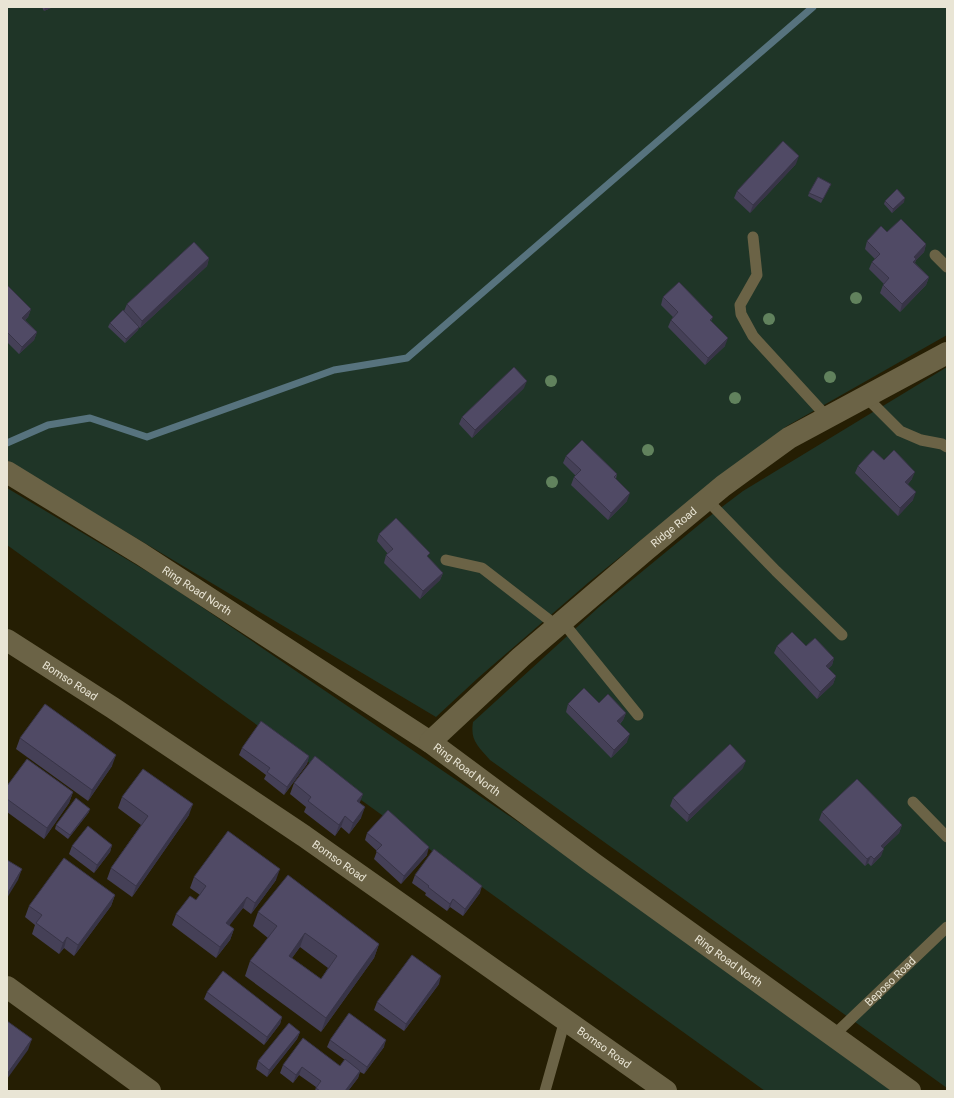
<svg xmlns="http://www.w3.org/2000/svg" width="954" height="1098" font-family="Roboto,sans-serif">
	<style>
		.green { fill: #1f3527 }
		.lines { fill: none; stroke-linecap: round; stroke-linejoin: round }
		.stream { stroke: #57737e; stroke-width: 7 }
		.lane { stroke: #6b6346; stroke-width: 11 }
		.street { stroke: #6b6346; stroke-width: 22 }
		.secondary { stroke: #6b6346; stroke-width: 22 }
		.tree { fill: #61825d }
		.wall { fill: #454057; fill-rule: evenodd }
		.shaded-wall { fill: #383447 }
		.building { fill: #504a65; stroke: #383447; fill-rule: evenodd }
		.labels { text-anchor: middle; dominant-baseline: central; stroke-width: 3; stroke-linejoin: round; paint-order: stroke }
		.street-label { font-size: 11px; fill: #e9e5d5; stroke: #251e03 }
	</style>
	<rect width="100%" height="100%" fill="#251e03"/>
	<!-- green -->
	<g class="green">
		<path d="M7,7H947V335L787,426L691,500L589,582L478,678L436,717L7,461Z"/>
		<path d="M947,367V1088L490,760C478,746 470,741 473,722L599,607L706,519L743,491Z"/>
		<path d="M7,488L165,582L630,898L899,1091H765L7,545Z"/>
	</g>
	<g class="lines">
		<!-- stream -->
		<path class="stream" d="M7,443L48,425L90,418L147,437L334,370L407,358L813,7"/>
		<!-- lane -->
		<g class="lane">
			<path d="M753,237L757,275L740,305L741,314L753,336L828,418"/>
			<path d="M935,255L947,267"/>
			<path d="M866,397L900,431L921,440L942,444L947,447"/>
			<path d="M707,500L776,571L842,635"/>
			<path d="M446,560L482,568L557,626"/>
			<path d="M562,621L638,715"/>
			<path d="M913,802L947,837"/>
			<path id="s1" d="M833,1036L947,927"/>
			<path d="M545,1091L565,1020"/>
		</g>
		<!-- street -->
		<g class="street">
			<path id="s2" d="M7,472L141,554L430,742L593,863L910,1091"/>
			<path id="s3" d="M430,742L521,657L646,550L723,486L789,438L947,353"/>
			<path d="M7,987L150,1091"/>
		</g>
		<!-- secondary -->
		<path class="secondary" id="s4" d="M7,640L113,708L304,836L666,1091"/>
	</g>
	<!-- trees -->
	<g class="tree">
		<circle cx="856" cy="298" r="6"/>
		<circle cx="769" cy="319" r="6"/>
		<circle cx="830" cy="377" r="6"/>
		<circle cx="551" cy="381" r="6"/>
		<circle cx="735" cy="398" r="6"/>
		<circle cx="648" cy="450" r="6"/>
		<circle cx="552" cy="482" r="6"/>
	</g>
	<!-- wall -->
	<g class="wall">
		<path d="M42,7H53L44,11Z"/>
		<path d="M796,164L750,213L734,198L737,191Z"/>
		<path d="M831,184L821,203L808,196L809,193Z"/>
		<path d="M885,201L904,202L892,213L884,204Z"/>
		<path d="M887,232L926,244L924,252L916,260L915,263L929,277L926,285L900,312L880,293L883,285L884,284L869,269L872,262L875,259L865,249L867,241Z"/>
		<path d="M209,258L207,266L140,328L139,327L138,330L125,343L108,327L110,323L124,311L127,304Z"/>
		<path d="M7,285L31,309L28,317L25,320L37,332L34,340L19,354L7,342Z"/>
		<path d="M663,297L713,317L711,321L725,346L705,365L668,327L671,320L673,317L661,305Z"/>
		<path d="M524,388L472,438L459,424L462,417Z"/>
		<path d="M566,456L617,474L616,479L627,501L608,520L571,485L574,477L576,476L563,463Z"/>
		<path d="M884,460L912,479L908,484L913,500L898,516L855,473L858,466Z"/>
		<path d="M379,534L443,573L440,580L420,599L384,563L386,555L388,554L377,541Z"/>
		<path d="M777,646H806L834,658L832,665L828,669L836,676L833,684L817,699L774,653Z"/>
		<path d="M599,703L626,713L623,720L620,724L627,742L611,758L566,712L568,704Z"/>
		<path d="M20,738L112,766L88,801L16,749Z"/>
		<path d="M242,748L309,756L307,764L284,795L264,779L266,775L239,755Z"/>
		<path d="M743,768L687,822L670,806L673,798Z"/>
		<path d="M294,783L363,794L359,803L361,818L349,834L341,827L335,836L304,812L306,807L290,794Z"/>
		<path d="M7,786L73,792L69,803L44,839L7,812Z"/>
		<path d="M122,797L189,815L132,897L107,879L111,868L141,825L118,808Z"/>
		<path d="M89,812L68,839L55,829L56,825Z"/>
		<path d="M822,812L902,825L899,833L883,848L881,856L871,866L868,863L865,866L819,820Z"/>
		<path d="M367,833L427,855L401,884L374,859L377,851L365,840Z"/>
		<path d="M112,845L110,852L94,873L69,854L72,846Z"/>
		<path d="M415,875L480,893L463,916L450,907L447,911L425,895L426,893L412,883Z"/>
		<path d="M194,877L276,880L251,914L243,908L229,925L234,929L230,940L216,958L172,925L176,914L196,900L200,895L190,888Z"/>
		<path d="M115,895L111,906L74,956L64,948L59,954L32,934L35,925L25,917L29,906Z"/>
		<path d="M258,912L379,944L374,958L321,1032L245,976L250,961L268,938L253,926ZM300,947L328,968L321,979L292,958Z"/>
		<path d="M439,984L404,1031L374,1010L377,1002Z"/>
		<path d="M207,992L282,1017L280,1024L264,1045L204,999Z"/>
		<path d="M300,1032L297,1039L267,1077L256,1069L258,1061Z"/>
		<path d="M330,1040L384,1047L364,1074L360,1072L358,1078L348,1091H315L316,1087L299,1075L293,1083L280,1073L283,1065L340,1066L345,1060L327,1047Z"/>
	</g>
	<!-- shaded-wall -->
	<g class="shaded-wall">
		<path d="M45,7H53L44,11Z"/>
		<path d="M799,156L796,164L750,213L753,205Z"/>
		<path d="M905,198L904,202L892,213L893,209Z"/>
		<path d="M926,244L924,252L916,260L913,266L914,257Z"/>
		<path d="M209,258L207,266L140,328L142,321Z"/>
		<path d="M929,277L926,285L900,312L902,304Z"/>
		<path d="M31,309L28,317L19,325L22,318Z"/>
		<path d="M139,327L138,330L125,343L126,339Z"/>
		<path d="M37,332L34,340L19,354L22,347Z"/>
		<path d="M728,338L725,346L705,365L708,358Z"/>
		<path d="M527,381L524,388L472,438L475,430Z"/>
		<path d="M915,472L912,479L903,489L905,482Z"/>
		<path d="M916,492L913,500L898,516L900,508Z"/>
		<path d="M630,493L627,501L608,520L611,513Z"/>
		<path d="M443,573L440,580L420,599L423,591Z"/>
		<path d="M834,658L832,665L823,673L826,666Z"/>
		<path d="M836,676L833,684L817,699L820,692Z"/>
		<path d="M626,713L623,720L614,729L617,721Z"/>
		<path d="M630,734L627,742L611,758L614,750Z"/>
		<path d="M116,755L112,766L88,801L92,790Z"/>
		<path d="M309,756L307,764L284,795L287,787Z"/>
		<path d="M746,761L743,768L687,822L689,815Z"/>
		<path d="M73,792L69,803L44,839L47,828Z"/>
		<path d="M363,794L359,805L357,801Z"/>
		<path d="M193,804L189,815L132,897L136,886Z"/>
		<path d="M365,807L361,818L349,834L353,823Z"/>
		<path d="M90,809L89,812L68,839L70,835Z"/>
		<path d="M345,816L341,827L335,836L339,825Z"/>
		<path d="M902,825L899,833L878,853L881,846Z"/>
		<path d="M112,845L110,852L94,873L97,865Z"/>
		<path d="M429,847L427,855L401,884L404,876Z"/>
		<path d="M884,849L881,856L871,866L874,859Z"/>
		<path d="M871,856L868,863L865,866L867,859Z"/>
		<path d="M22,869L18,880L7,898V894Z"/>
		<path d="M280,869L276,880L251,914L255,903Z"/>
		<path d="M482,886L480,893L463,916L465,909Z"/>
		<path d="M115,895L111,906L74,956L78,945Z"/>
		<path d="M247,897L243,908L223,934L226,923Z"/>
		<path d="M453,899L450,907L447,911L450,904Z"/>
		<path d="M234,929L230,940L216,958L220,947Z"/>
		<path d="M305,933L300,947L283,970L289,956Z"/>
		<path d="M67,937L64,948L59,954L63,943Z"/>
		<path d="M379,944L374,958L321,1032L326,1018Z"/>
		<path d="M441,976L439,984L404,1031L406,1024Z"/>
		<path d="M282,1017L280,1024L264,1045L267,1037Z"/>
		<path d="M300,1032L297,1039L267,1077L269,1070Z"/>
		<path d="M32,1039L28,1050L7,1079V1074Z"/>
		<path d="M386,1040L384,1047L364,1074L367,1067Z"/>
		<path d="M302,1067L299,1075L293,1083L296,1075Z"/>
		<path d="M360,1071L358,1078L348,1091H345Z"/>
	</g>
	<!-- building -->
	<g class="building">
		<path d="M783,141L799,156L753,205L737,191Z"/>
		<path d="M818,177L831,184L823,199L809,193Z"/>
		<path d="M897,189L905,198L893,209L885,201Z"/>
		<path d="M901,219L926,244L914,257L916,259L913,262L929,277L902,304L883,285L889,278L872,262L880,254L867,241L881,226L887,232Z"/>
		<path d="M194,242L209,258L142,321L127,304Z"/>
		<path d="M679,282L713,317L710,320L728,338L708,358L671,320L678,312L663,297Z"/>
		<path d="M7,285L31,309L22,318L37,332L22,347L7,332Z"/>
		<path d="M123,310L139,327L126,339L110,323Z"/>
		<path d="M514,367L527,381L475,430L462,417Z"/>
		<path d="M582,440L617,474L614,477L630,493L611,513L574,477L581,470L566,456Z"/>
		<path d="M873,450L884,460L894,450L915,472L905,482L916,492L900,508L858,466Z"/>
		<path d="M396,518L430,553L427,556L443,573L423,591L386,555L393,549L379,534Z"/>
		<path d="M792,632L806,646L815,638L834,658L826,666L836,676L820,692L777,646Z"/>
		<path d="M584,688L599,703L608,694L626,713L617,721L630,734L614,750L568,704Z"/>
		<path d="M45,704L116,755L92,790L20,738Z"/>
		<path d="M261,721L309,756L287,787L267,772L270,768L242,748Z"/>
		<path d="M730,744L746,761L689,815L673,798Z"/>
		<path d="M315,756L363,794L357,801L365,807L353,823L345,816L339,825L308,801L311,797L294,783Z"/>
		<path d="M27,759L73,792L47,828L7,799V786Z"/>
		<path d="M143,769L193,804L136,886L111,868L148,816L122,797Z"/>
		<path d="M857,779L902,825L881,846L884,849L874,859L871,856L867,859L822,812Z"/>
		<path d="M76,798L90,809L70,835L56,825Z"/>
		<path d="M388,810L429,847L404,876L376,851L382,845L367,833Z"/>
		<path d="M88,826L112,845L97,865L72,846Z"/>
		<path d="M228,831L280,869L255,903L247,897L226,923L234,929L220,947L176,914L190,896L196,900L206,886L194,877Z"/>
		<path d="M434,849L482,886L465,909L453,899L450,904L428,887L429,886L415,875Z"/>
		<path d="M64,858L115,895L78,945L67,937L63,943L36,923L42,915L29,906Z"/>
		<path d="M7,860L22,869L7,894Z"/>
		<path d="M288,875L379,944L326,1018L250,961L277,926L258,912ZM305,933L337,956L321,979L289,956Z"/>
		<path d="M412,955L441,976L406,1024L377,1002Z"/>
		<path d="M223,971L282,1017L267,1037L207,992Z"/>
		<path d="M349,1013L386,1040L367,1067L330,1040Z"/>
		<path d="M7,1021L32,1039L7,1074Z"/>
		<path d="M289,1023L300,1032L269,1070L258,1061Z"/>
		<path d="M303,1038L340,1066L345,1059L360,1071L345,1091H320L316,1088L321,1081L302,1067L296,1075L283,1065Z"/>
	</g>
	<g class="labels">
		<!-- street labels -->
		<g class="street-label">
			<text stroke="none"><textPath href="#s3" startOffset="325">Ridge Road</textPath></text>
			<text stroke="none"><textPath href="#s2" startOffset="224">Ring Road North</textPath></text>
			<text stroke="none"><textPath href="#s4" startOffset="75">Bomso Road</textPath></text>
			<text stroke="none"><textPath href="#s2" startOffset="548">Ring Road North</textPath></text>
			<text stroke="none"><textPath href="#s4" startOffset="399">Bomso Road</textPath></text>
			<text stroke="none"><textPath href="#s2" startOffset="872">Ring Road North</textPath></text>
			<text stroke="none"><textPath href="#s1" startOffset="79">Beposo Road</textPath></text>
			<text stroke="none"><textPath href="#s4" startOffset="723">Bomso Road</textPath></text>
		</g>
	</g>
	<!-- border -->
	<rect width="954" height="1098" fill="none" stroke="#e9e5d5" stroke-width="16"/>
</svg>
